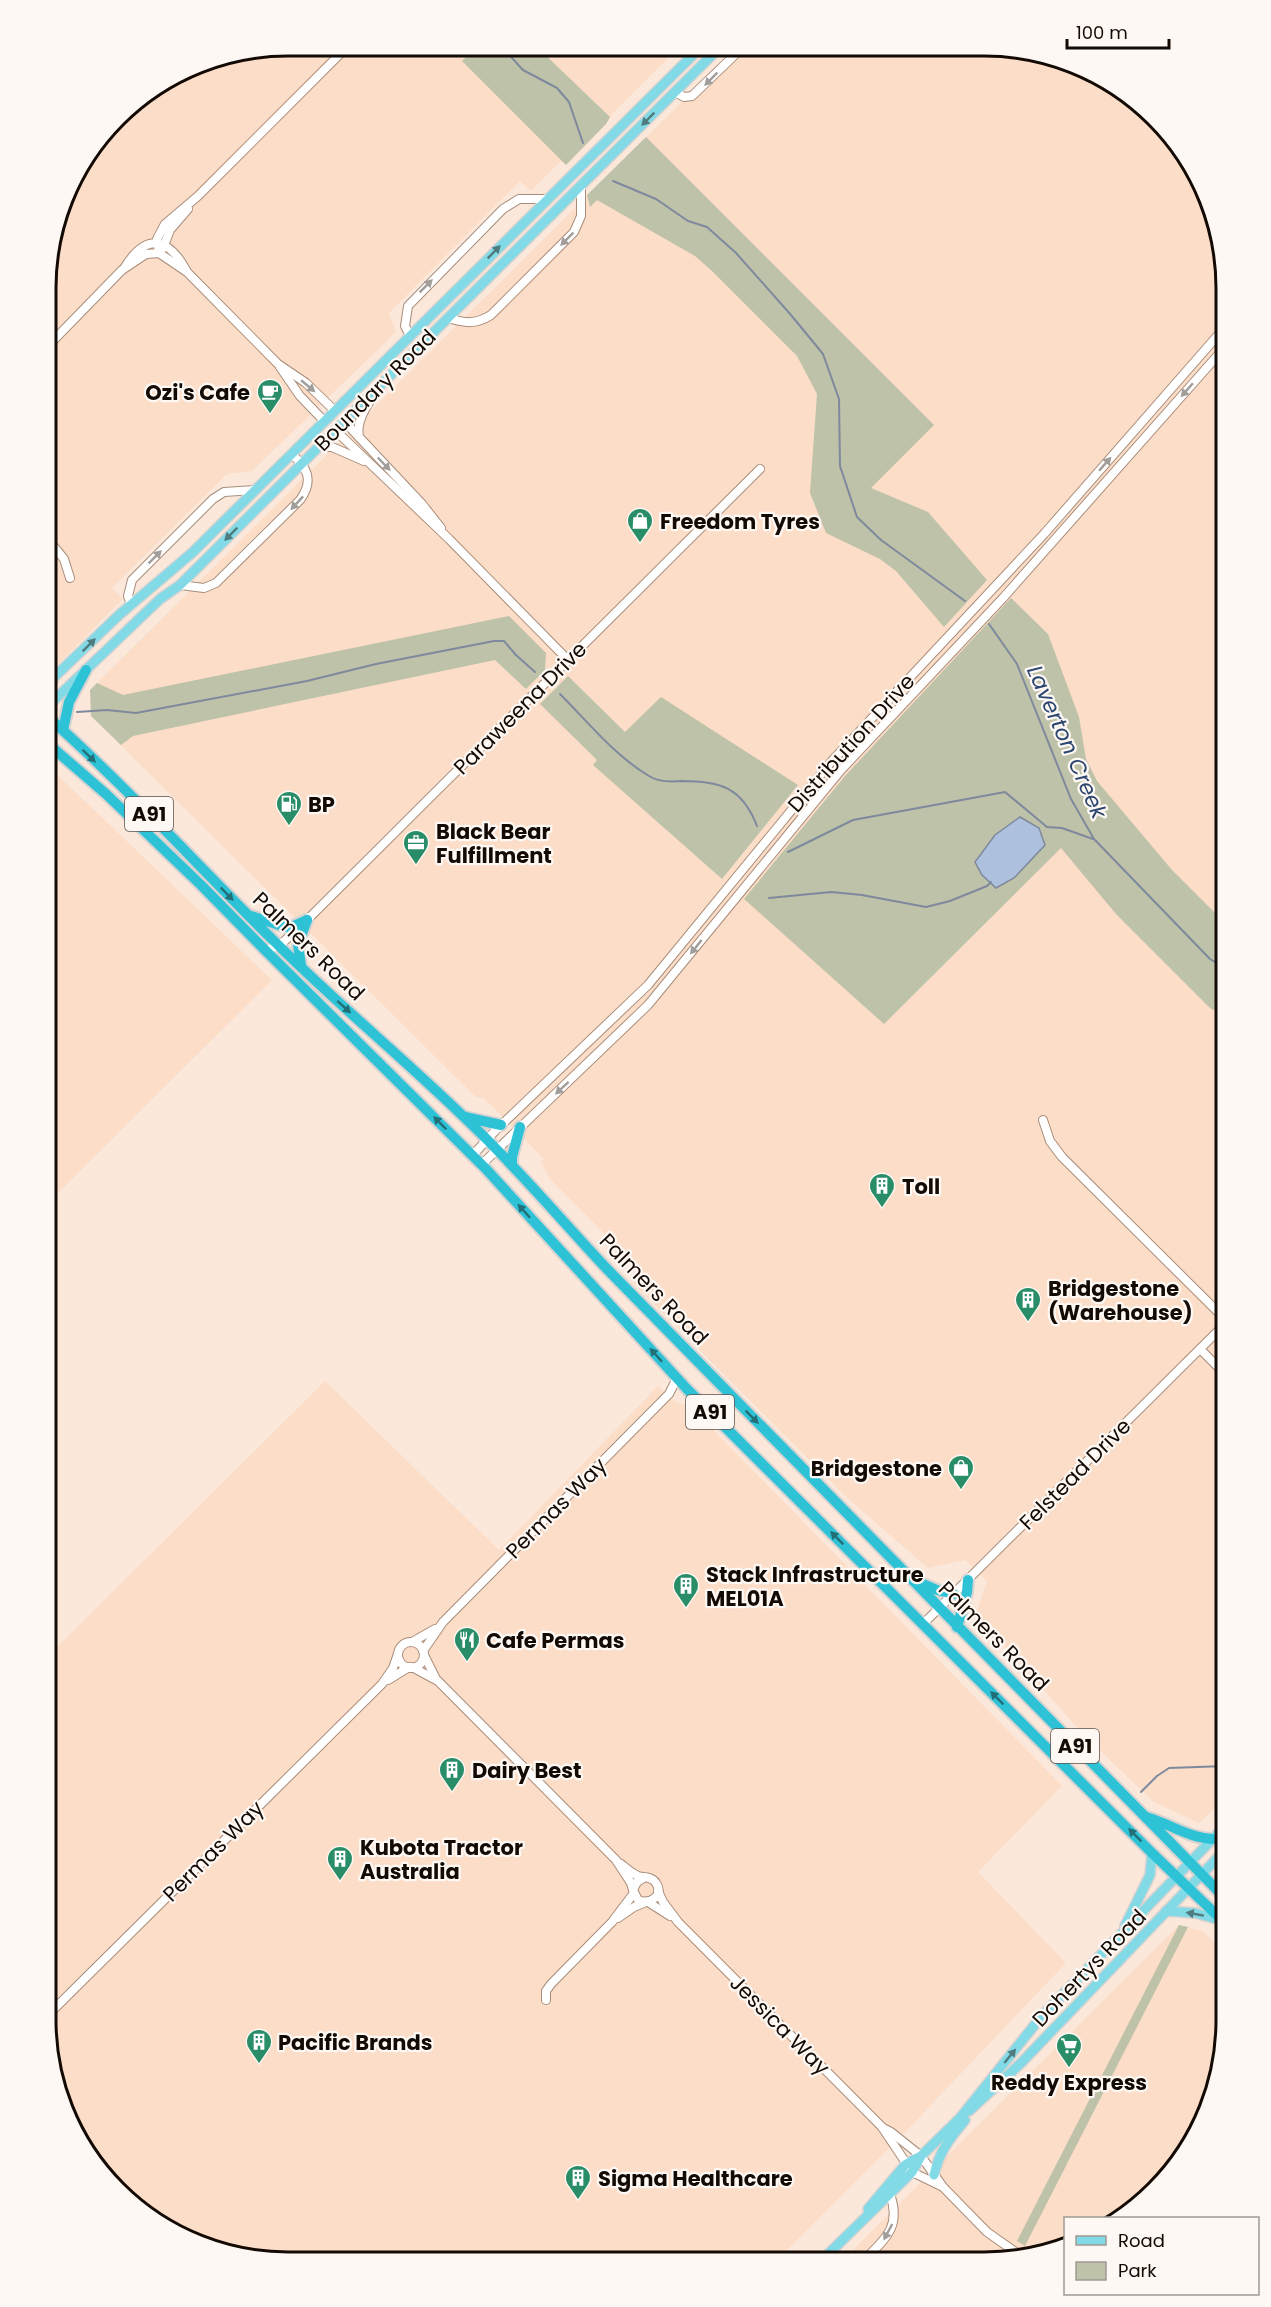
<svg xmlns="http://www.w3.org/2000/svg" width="1271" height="2307" font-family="Poppins,sans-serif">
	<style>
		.built { fill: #fbddc8 }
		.green { fill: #bec2a8 }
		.water { fill: #adc0de; stroke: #7f899d; stroke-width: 1.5 }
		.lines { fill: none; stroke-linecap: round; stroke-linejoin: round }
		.stream { stroke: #7f899d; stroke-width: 2 }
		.minor-casing { stroke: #a98d7a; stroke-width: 10 }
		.major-casing { stroke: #d5d3d2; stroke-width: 12 }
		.highway-casing { stroke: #d5d3d2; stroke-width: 14 }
		.minor { stroke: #fff; stroke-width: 8 }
		.major { stroke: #81dae6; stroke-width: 9 }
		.highway { stroke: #2dc2d6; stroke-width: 10 }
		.oneway { fill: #a19d9b }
		.oneway2 { fill: #507c80 }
		.oneway3 { fill: #226f78 }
		.labels { text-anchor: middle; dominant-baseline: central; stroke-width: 4.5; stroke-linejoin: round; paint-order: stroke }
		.shield { fill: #fef8f4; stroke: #5a514c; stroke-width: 1.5 }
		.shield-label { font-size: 20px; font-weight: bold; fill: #140a04 }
		.street-label { font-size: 21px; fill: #140a04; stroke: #fef8f4 }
		.poi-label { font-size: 21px; font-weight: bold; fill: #140a04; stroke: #fef8f4; text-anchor: start }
		.water-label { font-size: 22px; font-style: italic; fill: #2b466f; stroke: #fef8f4 }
		.rim { fill: none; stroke: #140a04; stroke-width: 3 }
	</style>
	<rect width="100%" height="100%" fill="#fbe8db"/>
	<!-- built -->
	<g class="built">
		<path d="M288,45L679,47L612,114L606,124L566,165L561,161L531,191L520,181L389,313L396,332L252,471L227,474L112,588L123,599L50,672H47V256L70,180L127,105L195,63Z"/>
		<path d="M736,48L1030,50L1090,70L1143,105L1185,152L1213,209L1226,288V1798L1199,1823L1154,1802L1085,1736L976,1614L987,1581L965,1560L928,1568L844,1495L630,1280L640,1269L550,1179L541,1162L544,1159L484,1098L476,1097L91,716L90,690Z"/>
		<path d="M46,764L272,980L46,1205Z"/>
		<path d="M325,1381L499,1550L658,1386L675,1402L690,1406L1062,1786L978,1872L1066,1963L913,2124L776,2261L255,2260L181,2237L128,2202L86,2155L58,2098L45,2019V1659Z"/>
		<path d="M1179,1925L1203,1931L1225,1954V2036L1208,2112L1176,2167L1121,2218H1066L1065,2247L1062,2249L984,2262H841Z"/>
	</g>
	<!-- green -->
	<g class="green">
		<path d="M467,46L537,47L610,117L606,124L566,165L462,61L471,52Z"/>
		<path d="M646,137L934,425L871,488L928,512L987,580L944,627L896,571L880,559L826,533L810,493L817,394L797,356L712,271L695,256L597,200L590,207L587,195Z"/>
		<path d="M1011,598L1048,634L1079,717L1086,759L1097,781L1172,870L1226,924V1013L1211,1009L1116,914L1061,848L884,1024L744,899L845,776Z"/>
		<path d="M509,616L546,653L545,670L526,689L495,660L133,736L121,745L91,716L90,690L97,683L123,695Z"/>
		<path d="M568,676L625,732L661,697L798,785L722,879L593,765L597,760L540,704Z"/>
		<path d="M1179,1925L1188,1927L1025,2246L1017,2241Z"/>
	</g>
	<!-- water -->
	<path class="water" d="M1020,817L1039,828L1045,845L1014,878L996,888L982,875L975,862L995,835Z"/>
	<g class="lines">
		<!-- stream -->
		<g class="stream">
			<path d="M501,46L523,70L557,88L569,102L583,143"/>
			<path d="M613,181L656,199L688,221L707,227L736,253L791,315L823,354L839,399L840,466L857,517L881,540L965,601"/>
			<path d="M989,624L1017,664L1071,799L1094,839L1210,959L1226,969"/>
			<path d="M560,694C588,722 615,756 649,776C658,782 670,782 681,781C720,781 742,787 757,826"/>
			<path d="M77,712L107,710L136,713L307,681L376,664L494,641H504L516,655L535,672"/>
			<path d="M788,852L853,820L1005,792L1047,827L1062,828L1093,839"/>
			<path d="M769,898L831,892L862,895L926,907L950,901L987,886L991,882"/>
			<path d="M1141,1792L1157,1776L1169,1768L1226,1766"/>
		</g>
		<defs>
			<g id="minor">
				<path d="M675,92L684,97L692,96L742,48"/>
				<path d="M163,248L170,230L188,209"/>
				<path d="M159,253L157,239L165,224L198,196L349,45"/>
				<path d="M125,267C146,233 168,237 186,270"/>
				<path d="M448,318C465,323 475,325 491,315L574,232L581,216V185"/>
				<path d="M410,336L405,326L408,306L503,209L519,199H547"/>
				<path d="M47,347L122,270L146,254L159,253L187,272L278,364L306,383L335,411"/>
				<path d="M280,367L300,396L324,421"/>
				<path d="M344,421L422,504L441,528"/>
				<path d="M335,430L449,539L568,660"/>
				<path d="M359,437C356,422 365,409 373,396"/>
				<path d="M318,447H332L364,461"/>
				<path d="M47,538L64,559L70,578"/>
				<path d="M180,585L204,588L216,583L300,500C314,481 308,467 291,454"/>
				<path d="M131,605L128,596L132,580L213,499L224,492L255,490"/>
				<path d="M265,950L279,946L305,922L760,469"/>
				<path d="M1043,1120L1050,1141L1062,1157L1226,1320"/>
				<path d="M472,1156L495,1131L648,985L831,762L1044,534L1226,326"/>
				<path d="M481,1165L648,1005L841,770L1003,598L1226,346"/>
				<path d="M1200,1349L1226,1375"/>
				<path d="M923,1624L1226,1323"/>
				<path d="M412,1642L435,1629"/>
				<circle cx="411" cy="1655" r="13"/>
				<path d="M423,1651L443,1622L669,1394L677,1378"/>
				<path d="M424,1655L436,1679"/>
				<path d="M412,1667L438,1681L616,1860L631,1883L633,1890"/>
				<path d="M388,1680L409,1667"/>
				<path d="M621,1864C626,1868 631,1873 638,1876C644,1878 652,1876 656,1883C665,1896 649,1905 638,1900L633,1890L637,1882L645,1877"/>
				<path d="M658,1891L663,1902L678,1922L882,2127L912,2172L943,2187"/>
				<path d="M648,1902L670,1916"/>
				<path d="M618,1918L634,1907L646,1902"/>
				<path d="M546,2000V1991L551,1984L612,1922L634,1893"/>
				<path d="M45,2018L382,1684L393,1668L398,1654"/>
				<path d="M883,2128L891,2132L921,2156L943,2187L987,2232L1021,2256"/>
				<path d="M1141,2200L1179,2162"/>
				<path d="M862,2262C884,2240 902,2228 890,2194"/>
			</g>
			<g id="major">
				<path d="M48,683L119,615L193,552L700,48"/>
				<path d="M47,707L160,599L180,585L719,48"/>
				<path d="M1166,1911L1195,1913L1224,1921"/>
				<path d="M1125,1926L1150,1875L1152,1853"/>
				<path d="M969,2111L1021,2063L1226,1849"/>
				<path d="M934,2175C939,2152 950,2138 965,2120"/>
				<path d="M868,2209L905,2165L919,2157"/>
				<path d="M820,2262L912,2172L921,2156L960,2118L1041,2017L1226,1825"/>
			</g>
			<g id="highway">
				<path d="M47,680H52"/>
				<path d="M47,716C126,786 197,865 272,939C334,1001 402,1057 465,1118C516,1166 560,1219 608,1270L1225,1898"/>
				<path d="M63,730L69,702L86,670"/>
				<path d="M46,742L106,794L201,885L265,950L486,1169L687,1389L1152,1853L1225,1923"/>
				<path d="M251,916L289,928L307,920"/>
				<path d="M301,966L298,944L307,920"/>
				<path d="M465,1117L501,1125"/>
				<path d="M512,1164V1157L520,1127"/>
				<path d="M916,1581L937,1590L954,1594"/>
				<path d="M957,1627L967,1592L968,1580"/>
				<path d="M1146,1817C1168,1823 1189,1838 1212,1839"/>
			</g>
		</defs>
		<!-- minor casing -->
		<use href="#minor" class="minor-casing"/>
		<!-- major casing -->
		<use href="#major" class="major-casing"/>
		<!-- highway casing -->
		<use href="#highway" class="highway-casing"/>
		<!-- minor -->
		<use href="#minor" class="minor"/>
		<!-- major -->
		<use href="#major" class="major"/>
		<!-- highway -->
		<use href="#highway" class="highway"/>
	</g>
	<!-- one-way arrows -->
	<defs><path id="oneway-solid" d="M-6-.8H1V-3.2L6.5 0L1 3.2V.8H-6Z" transform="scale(1.5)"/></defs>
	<g class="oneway">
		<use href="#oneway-solid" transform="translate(711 79) rotate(135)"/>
		<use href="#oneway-solid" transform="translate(567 239) rotate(135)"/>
		<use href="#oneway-solid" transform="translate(426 286) rotate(-45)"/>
		<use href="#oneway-solid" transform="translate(308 386) rotate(40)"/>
		<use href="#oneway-solid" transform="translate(1187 390) rotate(131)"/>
		<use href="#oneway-solid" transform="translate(384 464) rotate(46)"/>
		<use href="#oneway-solid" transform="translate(1105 464) rotate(-49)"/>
		<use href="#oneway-solid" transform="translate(297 503) rotate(133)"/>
		<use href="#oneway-solid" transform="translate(155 557) rotate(-45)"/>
		<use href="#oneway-solid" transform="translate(696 947) rotate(129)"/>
		<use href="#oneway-solid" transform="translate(562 1088) rotate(137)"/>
		<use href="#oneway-solid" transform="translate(888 2232) rotate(118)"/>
	</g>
	<g class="oneway2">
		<use href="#oneway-solid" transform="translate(648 119) rotate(135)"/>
		<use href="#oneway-solid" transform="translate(494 252) rotate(-45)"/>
		<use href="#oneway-solid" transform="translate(231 534) rotate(135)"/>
		<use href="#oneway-solid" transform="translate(89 645) rotate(-45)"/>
		<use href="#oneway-solid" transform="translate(1195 1914) rotate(-170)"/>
		<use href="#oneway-solid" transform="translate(1010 2056) rotate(-51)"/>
	</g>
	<g class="oneway3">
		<use href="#oneway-solid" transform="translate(89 756) rotate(44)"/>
		<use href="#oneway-solid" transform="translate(227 894) rotate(46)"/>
		<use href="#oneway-solid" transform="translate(344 1007) rotate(42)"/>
		<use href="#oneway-solid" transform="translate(440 1123) rotate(-135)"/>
		<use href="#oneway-solid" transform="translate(524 1211) rotate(-132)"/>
		<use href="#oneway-solid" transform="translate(656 1355) rotate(-132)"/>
		<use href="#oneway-solid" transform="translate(752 1417) rotate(45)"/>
		<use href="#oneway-solid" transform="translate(837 1538) rotate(-135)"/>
		<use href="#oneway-solid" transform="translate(997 1698) rotate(-135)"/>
		<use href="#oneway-solid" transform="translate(1135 1835) rotate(-135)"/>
	</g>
	<!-- icons -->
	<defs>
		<symbol id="cafe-pin" viewBox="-11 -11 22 30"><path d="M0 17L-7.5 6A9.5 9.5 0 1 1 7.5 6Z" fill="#298d68" stroke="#fef8f4"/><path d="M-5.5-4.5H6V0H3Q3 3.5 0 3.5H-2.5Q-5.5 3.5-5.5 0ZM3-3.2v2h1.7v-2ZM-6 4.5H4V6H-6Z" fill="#fff"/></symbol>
		<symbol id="shop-pin" viewBox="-11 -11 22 30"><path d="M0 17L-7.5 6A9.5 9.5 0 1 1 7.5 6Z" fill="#298d68" stroke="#fef8f4"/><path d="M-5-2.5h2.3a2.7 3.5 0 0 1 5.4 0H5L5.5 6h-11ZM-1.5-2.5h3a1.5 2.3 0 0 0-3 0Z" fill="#fff"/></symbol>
		<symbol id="fuel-pin" viewBox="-11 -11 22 30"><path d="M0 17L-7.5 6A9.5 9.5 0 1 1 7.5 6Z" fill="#298d68" stroke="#fef8f4"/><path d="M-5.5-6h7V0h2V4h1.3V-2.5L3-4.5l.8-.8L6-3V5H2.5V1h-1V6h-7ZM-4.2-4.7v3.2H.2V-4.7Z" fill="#fff"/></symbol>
		<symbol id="office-pin" viewBox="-11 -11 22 30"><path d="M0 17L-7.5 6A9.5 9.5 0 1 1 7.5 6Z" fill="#298d68" stroke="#fef8f4"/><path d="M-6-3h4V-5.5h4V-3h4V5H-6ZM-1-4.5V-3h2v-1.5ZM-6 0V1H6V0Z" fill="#fff"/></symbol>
		<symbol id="building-pin" viewBox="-11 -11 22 30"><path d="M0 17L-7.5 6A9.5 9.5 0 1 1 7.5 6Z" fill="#298d68" stroke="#fef8f4"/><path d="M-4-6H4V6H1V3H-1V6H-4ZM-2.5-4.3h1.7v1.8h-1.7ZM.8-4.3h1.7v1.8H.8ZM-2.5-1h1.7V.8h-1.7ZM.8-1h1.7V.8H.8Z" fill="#fff"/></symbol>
		<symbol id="restaurant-pin" viewBox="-11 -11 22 30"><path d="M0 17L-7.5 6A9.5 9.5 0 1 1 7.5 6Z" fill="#298d68" stroke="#fef8f4"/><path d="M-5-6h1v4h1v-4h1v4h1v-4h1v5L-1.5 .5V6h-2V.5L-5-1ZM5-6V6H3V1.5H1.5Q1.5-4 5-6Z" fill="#fff"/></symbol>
		<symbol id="supermarket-pin" viewBox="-11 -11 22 30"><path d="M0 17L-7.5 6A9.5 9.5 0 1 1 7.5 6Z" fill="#298d68" stroke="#fef8f4"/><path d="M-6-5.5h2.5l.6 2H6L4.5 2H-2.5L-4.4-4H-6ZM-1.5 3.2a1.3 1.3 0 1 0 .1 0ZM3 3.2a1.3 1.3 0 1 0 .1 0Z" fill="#fff"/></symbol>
	</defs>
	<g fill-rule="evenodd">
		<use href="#cafe-pin" x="255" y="377" width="30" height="40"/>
		<use href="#shop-pin" x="625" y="506" width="30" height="40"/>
		<use href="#fuel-pin" x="274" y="789" width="30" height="40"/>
		<use href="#office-pin" x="401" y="828" width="30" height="40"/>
		<use href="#building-pin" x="867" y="1171" width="30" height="40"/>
		<use href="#building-pin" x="1013" y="1285" width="30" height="40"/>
		<use href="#shop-pin" x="946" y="1453" width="30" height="40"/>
		<use href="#building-pin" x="671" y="1571" width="30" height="40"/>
		<use href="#restaurant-pin" x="452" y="1625" width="30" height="40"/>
		<use href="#building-pin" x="437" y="1755" width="30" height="40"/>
		<use href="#building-pin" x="325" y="1844" width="30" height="40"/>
		<use href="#building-pin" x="244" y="2027" width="30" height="40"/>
		<use href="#supermarket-pin" x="1054" y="2031" width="30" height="40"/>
		<use href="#building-pin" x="563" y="2163" width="30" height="40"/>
	</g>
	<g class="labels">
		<!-- shield labels -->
		<g class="shield">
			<rect x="125" y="797" width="48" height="34" rx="4.5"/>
			<rect x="686" y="1395" width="48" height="34" rx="4.5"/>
			<rect x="1051" y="1729" width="48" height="34" rx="4.5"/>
		</g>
		<g class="shield-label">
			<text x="149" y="814">A91</text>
			<text x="710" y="1412">A91</text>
			<text x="1075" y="1746">A91</text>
		</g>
		<!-- street labels -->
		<g class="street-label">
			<text transform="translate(375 390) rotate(-45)">Boundary Road</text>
			<text transform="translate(520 708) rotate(-45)">Paraweena Drive</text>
			<text transform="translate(851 743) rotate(-48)">Distribution Drive</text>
			<text transform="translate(309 946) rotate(44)">Palmers Road</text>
			<text transform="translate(654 1289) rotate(46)">Palmers Road</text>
			<text transform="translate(1075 1474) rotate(-45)">Felstead Drive</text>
			<text transform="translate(556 1508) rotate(-45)">Permas Way</text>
			<text transform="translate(994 1636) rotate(45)">Palmers Road</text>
			<text transform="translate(213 1851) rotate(-45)">Permas Way</text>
			<text transform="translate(1089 1968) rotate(-46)">Dohertys Road</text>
			<text transform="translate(780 2025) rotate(45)">Jessica Way</text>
		</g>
		<!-- poi labels -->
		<g class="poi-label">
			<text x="250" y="392" text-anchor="end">Ozi's Cafe</text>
			<text x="660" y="521">Freedom Tyres</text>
			<text x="308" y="804">BP</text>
			<text x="436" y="831">Black Bear<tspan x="436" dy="24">Fulfillment</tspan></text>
			<text x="902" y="1186">Toll</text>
			<text x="1048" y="1288">Bridgestone<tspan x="1048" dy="24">(Warehouse)</tspan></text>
			<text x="942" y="1468" text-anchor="end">Bridgestone</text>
			<text x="706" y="1574">Stack Infrastructure<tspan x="706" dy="24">MEL01A</tspan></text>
			<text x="486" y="1640">Cafe Permas</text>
			<text x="472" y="1770">Dairy Best</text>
			<text x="360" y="1847">Kubota Tractor<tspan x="360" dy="24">Australia</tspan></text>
			<text x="278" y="2042">Pacific Brands</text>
			<text x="1069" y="2082" text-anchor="middle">Reddy Express</text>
			<text x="598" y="2178">Sigma Healthcare</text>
		</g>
		<!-- water labels -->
		<g class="water-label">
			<text transform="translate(1067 742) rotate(66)">Laverton Creek</text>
		</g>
	</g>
	<!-- crop -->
	<path d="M0 0H1271V2307H0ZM288 56H984A232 232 0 0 1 1216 288V2020A232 232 0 0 1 984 2252H288A232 232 0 0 1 56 2020V288A232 232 0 0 1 288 56Z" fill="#fef8f4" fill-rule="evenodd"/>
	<path class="rim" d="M288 56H984A232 232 0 0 1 1216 288V2020A232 232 0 0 1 984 2252H288A232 232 0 0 1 56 2020V288A232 232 0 0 1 288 56Z"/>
	<!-- legend -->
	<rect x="1064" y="2217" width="195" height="78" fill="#fef8f4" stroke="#a09994" stroke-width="1.5"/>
	<rect x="1076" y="2236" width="30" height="9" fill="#81dae6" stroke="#a09994" stroke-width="1.5"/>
	<text x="1118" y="2247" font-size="18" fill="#140a04">Road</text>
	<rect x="1076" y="2262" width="30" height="18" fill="#bec2a8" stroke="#a09994" stroke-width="1.5"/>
	<text x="1118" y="2277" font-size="18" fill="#140a04">Park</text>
	<!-- scale -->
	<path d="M1067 39v9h102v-9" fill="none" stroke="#140a04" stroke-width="3"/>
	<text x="1076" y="39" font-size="18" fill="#140a04" stroke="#fef8f4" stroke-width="4.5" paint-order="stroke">100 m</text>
</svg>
